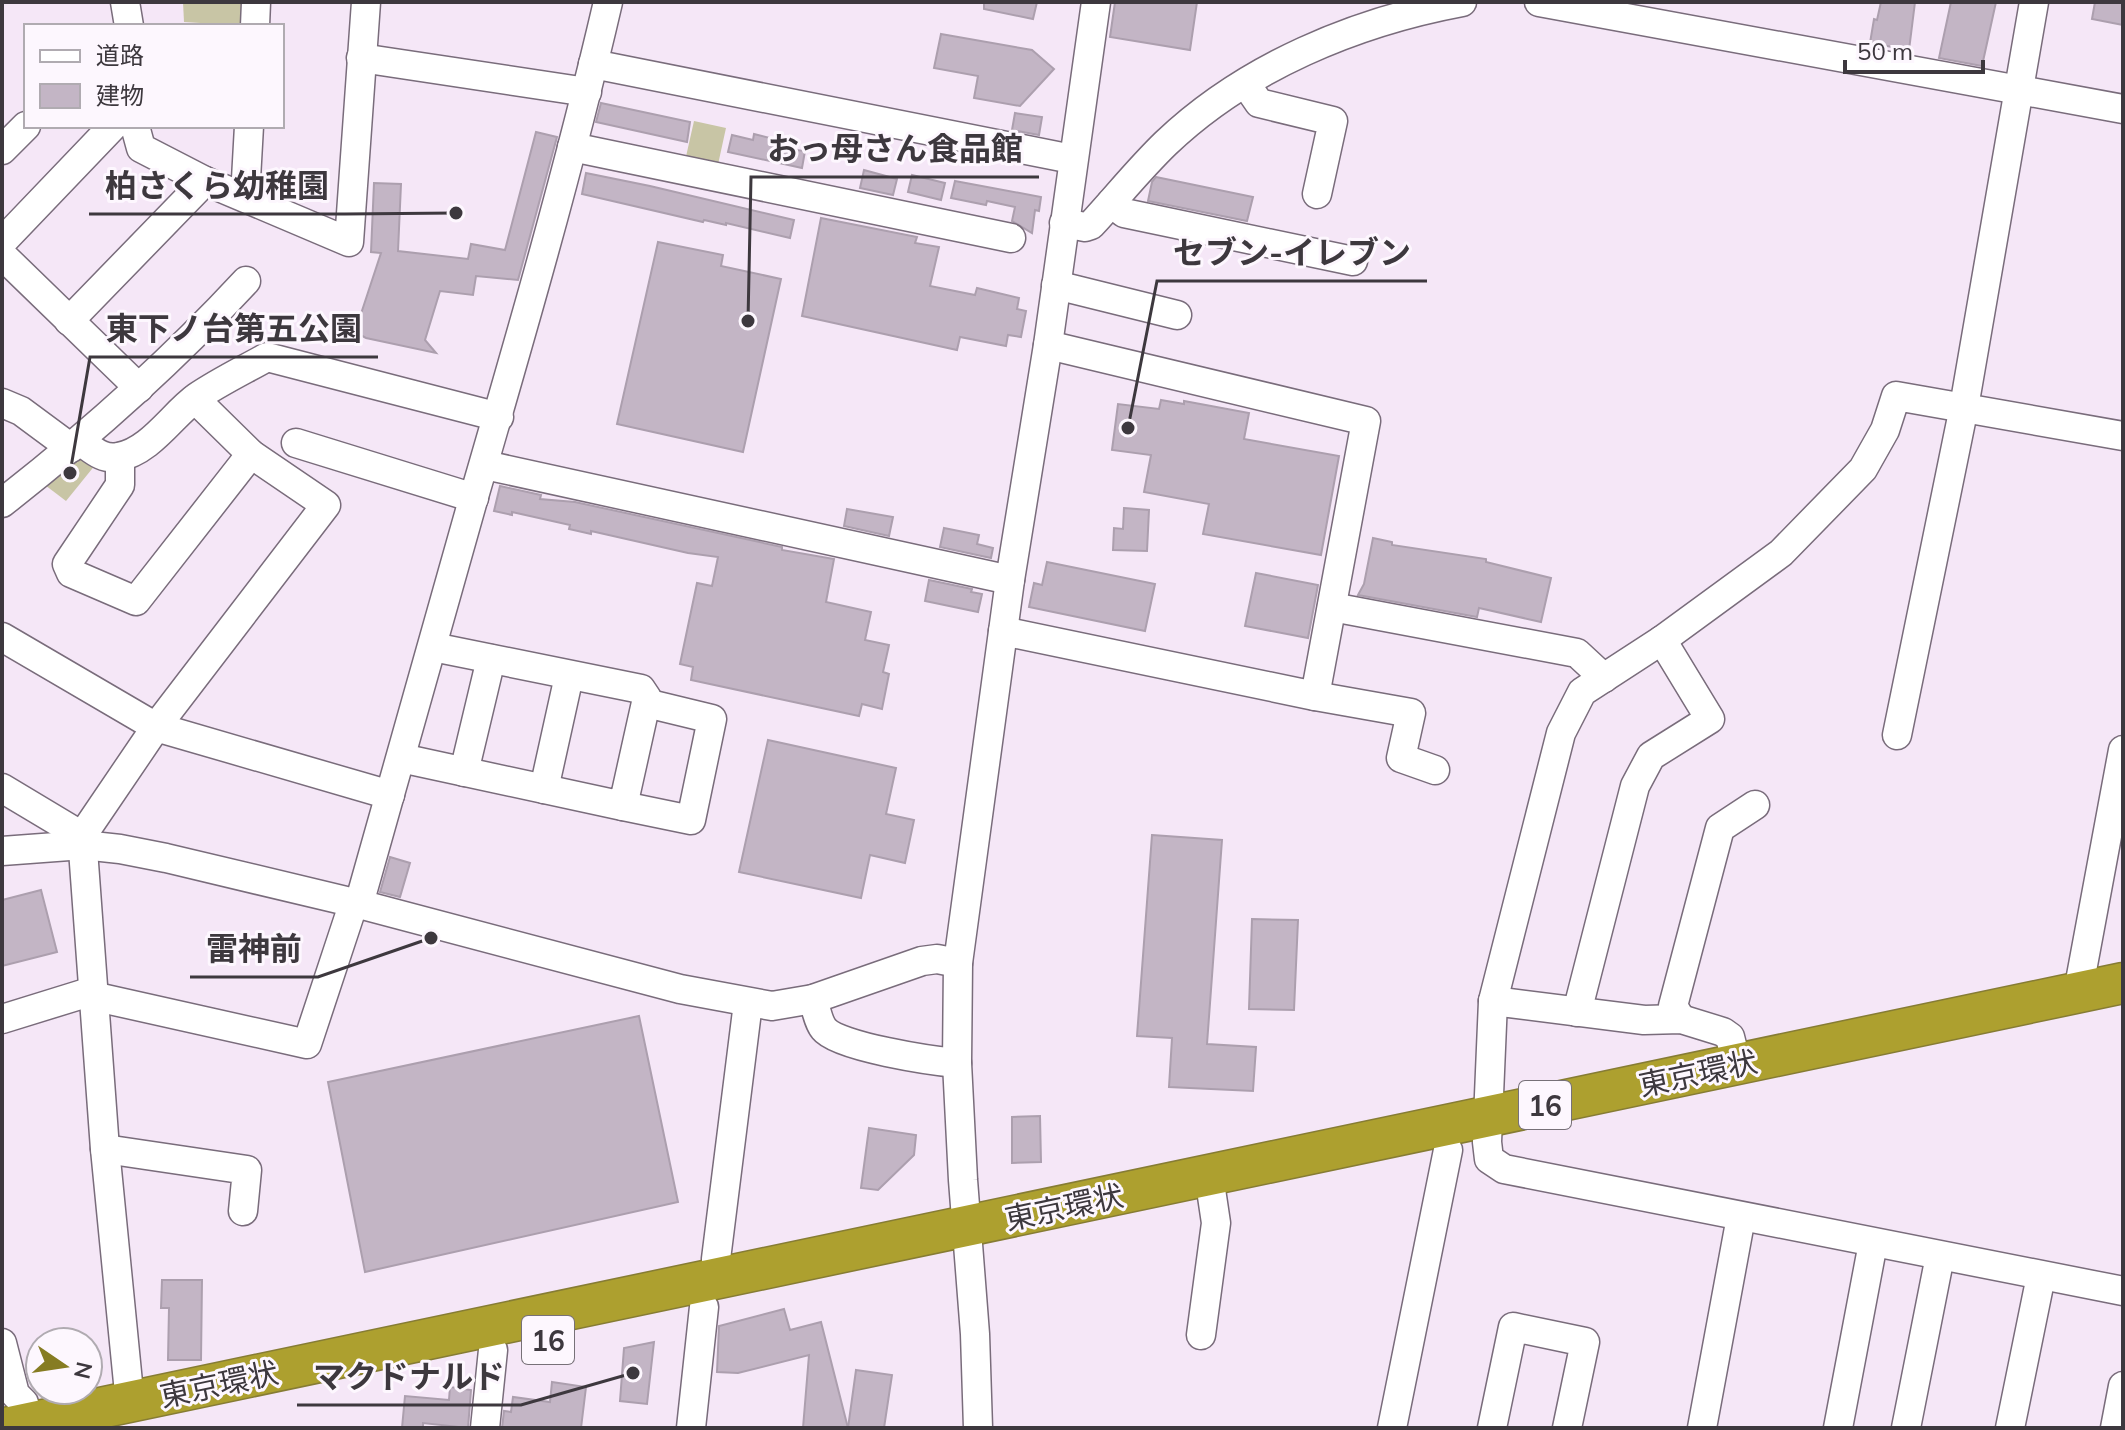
<svg xmlns="http://www.w3.org/2000/svg" width="2125" height="1430" font-family="Mulish,'Noto Sans JP',sans-serif">
	<style>
		.green { fill: #c8c5a5 }
		.building { fill: #c3b5c5; stroke: #ac9fae; stroke-width: 2 }
		.lines { fill: none; stroke-linecap: round; stroke-linejoin: round }
		.minor-casing { stroke: #796c7b; stroke-width: 31 }
		.highway-casing { stroke: #867c34; stroke-width: 43 }
		.minor { stroke: #fff; stroke-width: 28 }
		.highway { stroke: #ada02f; stroke-width: 40 }
		.labels { text-anchor: middle; dominant-baseline: central; stroke-width: 6; stroke-linejoin: round; paint-order: stroke }
		.shield { fill: #fdf7fe; stroke: #777178; stroke-width: 2 }
		.shield-label { font-size: 28px; font-weight: bold; fill: #3d383e }
		.street-label { font-size: 30px; fill: #3d383e; stroke: #fdf7fe }
		.leader { fill: none; stroke: #3d383e; stroke-width: 3 }
		.callout-dot { fill: #3d383e; stroke: #fdf7fe; stroke-width: 3 }
		.callout-label { font-size: 32px; text-anchor: middle; font-weight: bold; fill: #3d383e; stroke: #fdf7fe; stroke-width: 6; stroke-linejoin: round; paint-order: stroke }
	</style>
	<rect width="100%" height="100%" fill="#f5e7f7"/>
	<!-- green -->
	<g class="green">
		<path d="M183,2H251L250,26L184,22Z"/>
		<path d="M694,121L726,128L717,169L685,161Z"/>
		<path d="M80,454L96,464L66,501L41,482Z"/>
	</g>
	<!-- building -->
	<g class="building">
		<path d="M984,2H1037L1033,19L984,9Z"/>
		<path d="M1115,2H1197L1190,50L1110,37Z"/>
		<path d="M1881,2H1915L1909,50L1870,43L1874,19L1877,20Z"/>
		<path d="M1951,2H1996L1982,66L1939,58Z"/>
		<path d="M2095,2H2123V25L2092,19Z"/>
		<path d="M941,34L1032,50L1054,69L1020,106L974,98L978,76L934,68Z"/>
		<path d="M601,103L690,122L687,142L596,122Z"/>
		<path d="M1015,113L1042,117L1039,135L1012,130Z"/>
		<path d="M536,132L557,137L518,280L476,276L473,295L440,291L425,340L436,353L366,338L355,332L381,253L371,252L374,183L401,184L398,251L468,259L471,244L505,250Z"/>
		<path d="M754,134L789,143L788,149L805,151L802,168L728,152L732,135L753,140Z"/>
		<path d="M864,170L897,179L893,195L860,188Z"/>
		<path d="M586,173L650,186L794,220L790,238L726,223V225L704,220L703,222L582,194Z"/>
		<path d="M912,175L945,183L941,200L908,192Z"/>
		<path d="M1156,177L1253,197L1247,221L1148,201L1152,182Z"/>
		<path d="M955,181L1041,197L1039,211L1035,210L1032,233L1012,221L1015,207L987,201L986,205L951,198Z"/>
		<path d="M821,218L917,237L915,243L939,247L930,286L975,295L977,288L1019,298L1017,309L1026,311L1021,337L1008,335L1006,346L960,337L957,350L802,316Z"/>
		<path d="M658,242L723,255L721,266L781,279L743,452L617,424Z"/>
		<path d="M1161,400L1184,404V401L1249,413L1244,439L1339,456L1321,555L1203,534L1209,504L1144,492L1151,455L1112,450L1118,404L1159,409Z"/>
		<path d="M500,486L541,495L540,499L575,502L782,547V550L834,559L826,602L871,612L865,640L889,645L883,672L889,674L882,709L862,704L859,716L691,680L693,667L680,664L697,583L712,586L718,557L688,553L591,531V534L569,529L570,525L512,512V515L494,511Z"/>
		<path d="M1124,508L1149,510L1147,551L1113,550L1114,528L1123,529Z"/>
		<path d="M847,509L893,517L889,536L844,526Z"/>
		<path d="M944,528L979,535L977,544L993,548L991,558L940,547Z"/>
		<path d="M1373,538L1392,542V545L1486,559V562L1551,578L1541,622L1479,608L1477,617L1358,595L1364,584Z"/>
		<path d="M1047,562L1155,584L1145,631L1029,607L1034,583L1042,585Z"/>
		<path d="M1256,573L1318,585L1308,638L1245,626Z"/>
		<path d="M929,580L972,589L971,592L982,594L978,612L925,601Z"/>
		<path d="M768,740L896,768L886,814L914,820L905,863L870,855L861,898L739,872Z"/>
		<path d="M1152,835L1222,840L1207,1044L1256,1047L1253,1091L1169,1087L1172,1038L1137,1036Z"/>
		<path d="M390,857L410,863L400,897L380,892Z"/>
		<path d="M41,890L57,952L2,966V900Z"/>
		<path d="M1252,919L1298,920L1294,1010L1249,1009Z"/>
		<path d="M639,1016L678,1202L365,1272L328,1082Z"/>
		<path d="M1040,1116L1041,1162L1012,1163V1117Z"/>
		<path d="M869,1128L916,1135L914,1155L878,1190L861,1188Z"/>
		<path d="M162,1280H202L201,1360H168L169,1308H161Z"/>
		<path d="M784,1309L790,1330L821,1322L848,1428H803L809,1355L738,1373L717,1372L719,1326Z"/>
		<path d="M654,1342L647,1404L620,1401L624,1348Z"/>
		<path d="M856,1370L892,1375L884,1428H848Z"/>
		<path d="M552,1382L586,1387L581,1428H502L504,1411L511,1412L513,1397L550,1402Z"/>
		<path d="M450,1387L471,1390L468,1428L423,1423V1428H402L405,1396L449,1400Z"/>
	</g>
	<g class="lines">
		<defs>
			<g id="minor">
				<path d="M125,2L129,26"/>
				<path d="M1539,2L2123,109"/>
				<path d="M255,26L256,2"/>
				<path d="M361,58L587,92"/>
				<path d="M593,64L1072,159"/>
				<path d="M1246,84L1259,103L1333,121L1317,194"/>
				<path d="M135,126L141,148L205,181L349,242L366,2"/>
				<path d="M572,147L1011,238"/>
				<path d="M2,150L26,126"/>
				<path d="M245,197L249,126"/>
				<path d="M1111,203L1124,213L1353,261"/>
				<path d="M1064,223L1085,227L1091,225C1116,198 1139,169 1166,143C1246,67 1355,22 1462,2"/>
				<path d="M2,242L113,126"/>
				<path d="M2,255L139,388"/>
				<path d="M1056,285L1177,315"/>
				<path d="M69,321L205,181"/>
				<path d="M2,403L21,411L71,448"/>
				<path d="M2123,436L1896,396L1885,430L1863,469L1781,553L1662,640L1582,692L1561,733L1493,1001L1487,1142L1489,1159L1504,1169L2123,1291"/>
				<path d="M80,441C92,449 102,460 118,457C150,452 173,414 197,397C219,382 244,370 267,357L499,417"/>
				<path d="M296,443L474,498"/>
				<path d="M120,457V485L67,564L71,573L136,601L251,454"/>
				<path d="M485,465L1010,580"/>
				<path d="M2,503C89,435 171,362 246,281"/>
				<path d="M1332,607L1577,653L1604,678"/>
				<path d="M1003,631L1315,696L1366,421L1048,345"/>
				<path d="M2,637L156,727L390,795"/>
				<path d="M1315,696L1411,713L1401,758L1435,770"/>
				<path d="M1897,735L1964,407L2034,2"/>
				<path d="M401,758L623,806L647,698L641,689L433,647"/>
				<path d="M464,772L491,659"/>
				<path d="M2,788L82,836L105,1149L130,1403"/>
				<path d="M544,789L569,676"/>
				<path d="M623,806L691,820L712,719L646,703"/>
				<path d="M82,836L156,727L326,505L251,454L195,399"/>
				<path d="M2,851L83,845L120,849L166,858L359,904L680,989L772,1006L813,999L922,961L937,959L958,963"/>
				<path d="M2078,992L2123,750"/>
				<path d="M813,999C816,1008 818,1022 824,1029C838,1047 933,1061 957,1063"/>
				<path d="M1493,1001L1644,1020L1681,1019L1723,1032L1730,1037L1737,1065"/>
				<path d="M1577,1012L1635,786L1651,756L1710,719L1662,640"/>
				<path d="M2,1019L83,994L307,1044L351,911L359,904C398,770 434,635 473,500C521,335 569,170 608,2"/>
				<path d="M1681,1019L1673,1006L1720,828L1755,805"/>
				<path d="M105,1149L247,1170L243,1211"/>
				<path d="M717,1280L716,1259L748,1003"/>
				<path d="M1201,1335L1216,1223L1209,1176"/>
				<path d="M2,1343L15,1394L24,1403L28,1423"/>
				<path d="M485,1428L493,1350"/>
				<path d="M691,1428L704,1307"/>
				<path d="M978,1428L975,1334L963,1180L957,1063L958,963L1010,580L1048,345L1096,2"/>
				<path d="M1392,1428L1448,1150"/>
				<path d="M1492,1428L1513,1327L1585,1342L1567,1428"/>
				<path d="M1702,1428L1741,1217"/>
				<path d="M1838,1428L1873,1243"/>
				<path d="M1906,1428L1940,1256"/>
				<path d="M2010,1428L2041,1276"/>
				<path d="M2115,1428L2123,1386"/>
			</g>
			<path id="highway" d="M5,1428L2123,983"/>
		</defs>
		<!-- minor casing -->
		<use href="#minor" class="minor-casing"/>
		<!-- highway casing -->
		<use href="#highway" class="highway-casing"/>
		<!-- minor -->
		<use href="#minor" class="minor"/>
		<!-- highway -->
		<use href="#highway" class="highway"/>
	</g>
	<g class="labels">
		<!-- shield labels -->
		<g class="shield">
			<rect x="1519" y="1081" width="52" height="48" rx="6"/>
			<rect x="522" y="1316" width="52" height="48" rx="6"/>
		</g>
		<g class="shield-label">
			<text x="1545" y="1105">16</text>
			<text x="548" y="1340">16</text>
		</g>
		<!-- street labels -->
		<g class="street-label">
			<text transform="translate(1698 1073) rotate(-12)">東京環状</text>
			<text transform="translate(1064 1207) rotate(-12)">東京環状</text>
			<text transform="translate(219 1384) rotate(-12)">東京環状</text>
		</g>
	</g>
	<!-- callouts -->
	<path class="leader" d="M748 321L751 177H1039M456 213L345 214H89M1128 428L1157 281H1427M70 473L90 357H378M431 938L318 977H190M633 1373L521 1405H297"/>
	<g class="callout-dot">
		<circle cx="748" cy="321" r="8"/>
		<circle cx="456" cy="213" r="8"/>
		<circle cx="1128" cy="428" r="8"/>
		<circle cx="70" cy="473" r="8"/>
		<circle cx="431" cy="938" r="8"/>
		<circle cx="633" cy="1373" r="8"/>
	</g>
	<g class="callout-label">
		<text x="895" y="160">おっ母さん食品館</text>
		<text x="217" y="197">柏さくら幼稚園</text>
		<text x="1292" y="264">セブン-イレブン</text>
		<text x="234" y="340">東下ノ台第五公園</text>
		<text x="254" y="960">雷神前</text>
		<text x="409" y="1388">マクドナルド</text>
	</g>
	<!-- border -->
	<rect width="2125" height="1430" fill="none" stroke="#3d383e" stroke-width="8"/>
	<!-- legend -->
	<rect x="24" y="24" width="260" height="104" fill="#fdf7fe" stroke="#b0abb1" stroke-width="2"/>
	<rect x="40" y="50" width="40" height="12" fill="#ffffff" stroke="#b0abb1" stroke-width="2"/>
	<text x="96" y="64" font-size="24" fill="#3d383e">道路</text>
	<rect x="40" y="84" width="40" height="24" fill="#c3b5c5" stroke="#b0abb1" stroke-width="2"/>
	<text x="96" y="104" font-size="24" fill="#3d383e">建物</text>
	<!-- north arrow -->
	<g transform="translate(64 1366) rotate(103)"><circle r="38" fill="#fdf7fe" stroke="#b0abb1" stroke-width="2"/>
	<path d="M0-6L14 30L0 20L-14 30Z" fill="#867c22"/>
	<text y="-12" font-size="22" font-weight="bold" text-anchor="middle" fill="#3d383e">N</text>
	</g>
	<!-- scale -->
	<path d="M1845 60v12h138v-12" fill="none" stroke="#3d383e" stroke-width="4"/>
	<text x="1857" y="60" font-size="24" fill="#3d383e" stroke="#fdf7fe" stroke-width="6" paint-order="stroke">50 m</text>
</svg>
